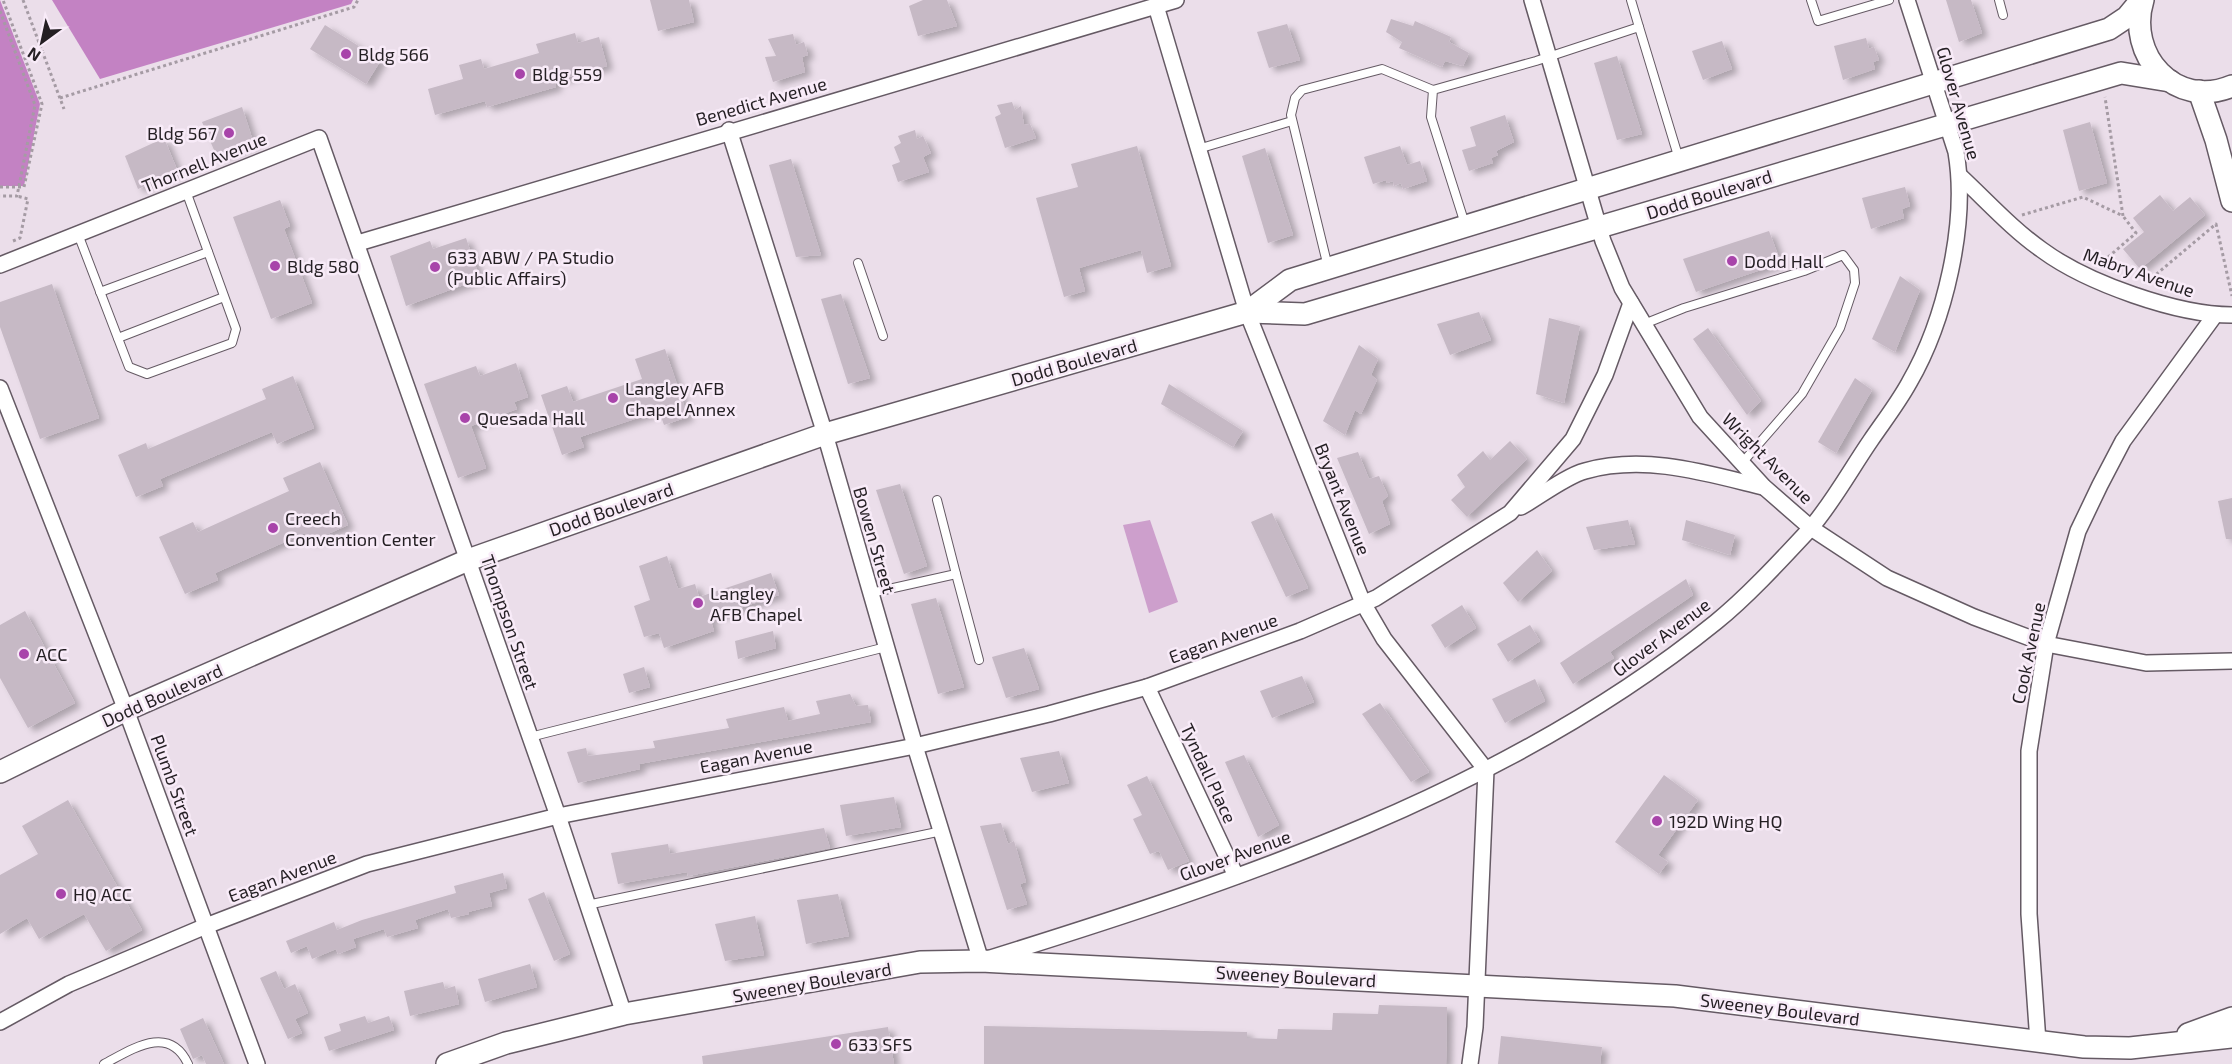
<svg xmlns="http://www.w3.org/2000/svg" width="2232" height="1064" font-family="'Exo 2',sans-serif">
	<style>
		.green { fill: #cd9fcc }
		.water { fill: #c382c3 }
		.building { fill: #c6b9c5; filter: url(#shadow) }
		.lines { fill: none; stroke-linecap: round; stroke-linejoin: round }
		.lane-casing { stroke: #655a64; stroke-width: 10 }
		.street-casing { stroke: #655a64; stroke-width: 18 }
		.secondary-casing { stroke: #655a64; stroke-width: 24 }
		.path { stroke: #a59ba4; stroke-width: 3; stroke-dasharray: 3 3; stroke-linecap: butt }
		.lane { stroke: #fff; stroke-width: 8 }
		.street { stroke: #fff; stroke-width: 15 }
		.secondary { stroke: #fff; stroke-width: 21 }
		.poi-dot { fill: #a844aa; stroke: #f8ebf8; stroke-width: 2 }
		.labels { text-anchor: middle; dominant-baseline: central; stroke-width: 5; stroke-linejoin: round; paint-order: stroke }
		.poi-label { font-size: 18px; fill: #241f23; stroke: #f8ebf8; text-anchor: start }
		.street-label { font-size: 18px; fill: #241f23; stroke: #f8ebf8 }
	</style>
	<defs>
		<filter id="shadow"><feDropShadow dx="6" dy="4" stdDeviation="3" flood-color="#0004"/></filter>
	</defs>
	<rect width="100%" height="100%" fill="#ebdeea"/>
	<!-- green -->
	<path class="green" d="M1150,520L1178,602L1149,613L1123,525Z"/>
	<!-- water -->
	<g class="water">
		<path d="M0,0L40,104L24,186H0Z"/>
		<path d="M52,0H353L351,4L100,79Z"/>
	</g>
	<!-- building -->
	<g class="building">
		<path d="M650,0H689L694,22L658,31Z"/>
		<path d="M923,0H947L957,26L918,36L909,6Z"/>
		<path d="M1946,0H1971L1982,33L1959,42Z"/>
		<path d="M1391,19L1413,26L1415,21L1451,37L1449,42L1469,53L1463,66L1445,61L1442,67L1399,48L1402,42L1386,32Z"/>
		<path d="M1287,24L1300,60L1269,68L1257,32Z"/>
		<path d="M325,25L381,60L366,84L310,49Z"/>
		<path d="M575,33L578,43L599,37L607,66L555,81L556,87L487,107L485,101L435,115L428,89L463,79L459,65L481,59L484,69L539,53L536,44Z"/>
		<path d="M793,34L796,45L804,42L808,55L802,57L805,72L773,82L765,57L776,56L768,39Z"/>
		<path d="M1866,38L1869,49L1874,47L1879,60L1873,62L1875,69L1843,80L1834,46Z"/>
		<path d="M1722,41L1732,69L1703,80L1692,51Z"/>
		<path d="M1617,56L1642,134L1617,140L1594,63Z"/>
		<path d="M1012,102L1015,110L1021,106L1024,125L1030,124L1036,138L1005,148L995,117L1001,114L997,105Z"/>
		<path d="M242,107L254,144L217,157L202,122Z"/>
		<path d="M1505,115L1514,142L1496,151L1498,155L1491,158L1493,163L1469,171L1462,150L1476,146L1470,127Z"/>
		<path d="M2090,122L2107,183L2079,191L2063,130Z"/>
		<path d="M915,130L917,139L923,136L931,153L923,157L929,172L898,182L892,165L900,162L894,147L901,143L898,136Z"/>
		<path d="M164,138L178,172L138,189L125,156Z"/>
		<path d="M1137,146L1171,266L1147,273L1141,250L1079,268L1085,291L1064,297L1036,198L1078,187L1071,164Z"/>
		<path d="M1400,146L1407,165L1420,161L1427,181L1403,189L1401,183L1394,186L1393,181L1387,183L1386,180L1373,184L1364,157Z"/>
		<path d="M1265,148L1293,235L1268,243L1242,156Z"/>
		<path d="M791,159L821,255L796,257L769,165Z"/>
		<path d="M1905,187L1910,206L1902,209L1904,218L1871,229L1862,198Z"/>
		<path d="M2160,195L2173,211L2190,197L2205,215L2140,269L2123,249L2144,232L2133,218Z"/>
		<path d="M280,200L290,226L284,229L312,303L271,319L233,217Z"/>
		<path d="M1769,231L1781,263L1696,292L1683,259Z"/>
		<path d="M466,238L480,279L406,306L390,256L430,241L433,249Z"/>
		<path d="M1900,276L1920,290L1895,352L1872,339Z"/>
		<path d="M52,284L99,418L40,439L0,327V302Z"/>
		<path d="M841,294L870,378L848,384L821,299Z"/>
		<path d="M1479,312L1491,340L1450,355L1437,324Z"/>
		<path d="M1549,318L1580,326L1564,403L1536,394Z"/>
		<path d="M1708,328L1761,401L1747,415L1693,339Z"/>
		<path d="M1359,345L1378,359L1371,375L1377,380L1361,414L1355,410L1345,435L1323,421Z"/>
		<path d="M665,349L688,417L664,425L659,411L580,437L584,447L562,455L541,395L567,386L573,402L642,379L635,359Z"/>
		<path d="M516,363L528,397L514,402L517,409L471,426L486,468L458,478L424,384L476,366L480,376Z"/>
		<path d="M293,376L314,428L277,444L272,432L160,479L163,486L136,497L118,455L146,443L148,449L266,399L262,389Z"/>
		<path d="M1855,378L1872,390L1836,453L1818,442Z"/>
		<path d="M1169,384L1243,431L1233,447L1161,404Z"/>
		<path d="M1510,441L1527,459L1467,517L1451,500L1465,487L1457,475L1483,451L1490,460Z"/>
		<path d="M1358,452L1369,479L1379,476L1388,496L1382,501L1390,524L1369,534L1337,458Z"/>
		<path d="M320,462L348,525L310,542L305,533L215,573L218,580L185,594L159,537L193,522L198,532L289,491L283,478Z"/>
		<path d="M900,484L927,566L904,574L876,490Z"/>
		<path d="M2232,498V539H2226L2218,501Z"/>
		<path d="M1272,513L1308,588L1286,597L1251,522Z"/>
		<path d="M1628,520L1635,544L1594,550L1586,527Z"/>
		<path d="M1686,520L1735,535L1730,555L1682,540Z"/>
		<path d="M1537,550L1552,571L1518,602L1503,583Z"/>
		<path d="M667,556L678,589L695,584L699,597L771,573L779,595L710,618L714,631L664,648L659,633L644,637L634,606L650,600L639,566Z"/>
		<path d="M1686,579L1693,595L1610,652L1614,658L1573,684L1560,663Z"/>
		<path d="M936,598L964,687L938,694L911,604Z"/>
		<path d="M1462,605L1476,628L1445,648L1431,625Z"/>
		<path d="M25,611L75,703L28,728L0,678V625Z"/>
		<path d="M1530,625L1540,641L1508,662L1497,644Z"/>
		<path d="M773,631L776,648L738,659L735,641Z"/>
		<path d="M1024,648L1039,689L1006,698L992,657Z"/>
		<path d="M644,667L650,687L629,693L623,674Z"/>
		<path d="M1302,676L1314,702L1272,718L1260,691Z"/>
		<path d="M1535,679L1545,701L1505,723L1492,699Z"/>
		<path d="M850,694L856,706L868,705L871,722L639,764L640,769L578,783L567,752L586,748L588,756L655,748L653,741L729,728L726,719L784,707L788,721L820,714L816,701Z"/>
		<path d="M1380,703L1429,772L1411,782L1362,714Z"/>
		<path d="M1059,751L1069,783L1032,792L1020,758Z"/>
		<path d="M1244,755L1279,825L1258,837L1225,762Z"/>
		<path d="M1664,775L1698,800L1658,855L1668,862L1659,874L1615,842Z"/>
		<path d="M1147,776L1189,861L1168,870L1159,851L1150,854L1133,819L1142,815L1127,785Z"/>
		<path d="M894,797L901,827L846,836L840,805Z"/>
		<path d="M68,800L142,930L106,951L84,914L39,939L27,918L0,934V875L38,854L22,826Z"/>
		<path d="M1001,823L1008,844L1014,841L1026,882L1020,884L1027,904L1007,910L980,826Z"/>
		<path d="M824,828L830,848L688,876L687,872L618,884L611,853L668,844L670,854Z"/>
		<path d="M503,873L507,888L489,893L492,906L468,912L469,914L451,918L448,909L415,920L418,928L387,937L384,929L353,939L356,947L338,954L336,949L312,959L307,946L291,953L286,941L334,922L337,930L362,920L456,893L454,886Z"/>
		<path d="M544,892L570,954L554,961L528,899Z"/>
		<path d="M838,894L849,936L806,944L797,900Z"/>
		<path d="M755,916L764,955L725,961L715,924Z"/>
		<path d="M530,964L537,987L485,1002L478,979Z"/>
		<path d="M276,971L284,989L295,984L308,1013L295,1019L302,1033L288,1039L260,978Z"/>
		<path d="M443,982L445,989L455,986L459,1004L410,1016L404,991Z"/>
		<path d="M1379,1005L1447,1007L1446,1064H984V1026L1247,1032V1038L1277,1039L1278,1029L1332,1030L1333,1013L1378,1014Z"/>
		<path d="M365,1016L368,1023L389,1016L394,1030L329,1051L324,1037L341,1031L339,1024Z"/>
		<path d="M203,1018L224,1064H206L202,1055L193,1059L180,1029Z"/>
		<path d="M888,1027L894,1064H703L702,1056Z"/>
		<path d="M1501,1036L1602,1047L1600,1064H1498Z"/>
	</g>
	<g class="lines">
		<defs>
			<g id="lane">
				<path d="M1631,0L1639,27"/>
				<path d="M1811,0L1818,21L1889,0"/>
				<path d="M1999,0L2003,15"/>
				<path d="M1198,149L1292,121"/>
				<path d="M1465,224L1431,117L1433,90L1536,61L1639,27L1679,159"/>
				<path d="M78,234L129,367L147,374L232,343L236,329L186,191"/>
				<path d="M858,263L883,336"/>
				<path d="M1328,267L1291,115L1295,98L1302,90L1382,69L1433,90"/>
				<path d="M100,292L208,252"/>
				<path d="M1644,324L1684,308L1804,271L1843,255L1854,270L1855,283L1840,328L1802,394L1742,463"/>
				<path d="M118,338L224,297"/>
				<path d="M956,574L979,660"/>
				<path d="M871,593L956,574L937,500"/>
				<path d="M530,737L886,647"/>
				<path d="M587,905L942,831"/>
				<path d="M104,1064C131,1050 169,1023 188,1064"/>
			</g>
			<g id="street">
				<path d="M1532,0L1603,241L1622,288L1700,417L1764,487L1811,528L1887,578L1974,617L2046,644L2146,663L2232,661"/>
				<path d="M1156,6L1247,312L1363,603L1384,639L1486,770L1475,1027L1470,1064"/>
				<path d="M729,130L825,434L915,746L981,961C1238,881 1505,793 1716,622C1747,597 1782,559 1809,530C1832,504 1851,469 1871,440C1884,421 1898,403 1909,383C1945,321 1968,223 1956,152L1907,0"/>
				<path d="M1960,176C1987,201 2012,229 2042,250C2087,283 2177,315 2232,315"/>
				<path d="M358,243L1176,0"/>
				<path d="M0,265L319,138L558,816L624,1014"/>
				<path d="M0,388L126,710L257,1064"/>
				<path d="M1521,507C1539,497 1566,476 1585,471C1645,454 1706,473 1763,487"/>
				<path d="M1147,687L1236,876"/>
				<path d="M0,1022L69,984L206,926L367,864L558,816L915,746L1049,714L1147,687L1300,631L1376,598L1510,513L1573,439L1605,375L1631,303"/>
				<path d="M2038,1042L2029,914V751L2046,644L2078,531L2100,485L2123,441L2215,315"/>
			</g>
			<g id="secondary">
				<path d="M2143,0C2126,55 2175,110 2232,86"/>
				<path d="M2199,91L2216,140L2232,201"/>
				<path d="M1247,312L1290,280L2109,29L2127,17L2141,0"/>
				<path d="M0,772L126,710L468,560L825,434L1247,312L1305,314L2121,73L2170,81"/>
				<path d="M2188,1034L2232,1018"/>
				<path d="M447,1064L506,1043L624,1014L920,962L981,961L1675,996L2084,1047L2130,1048L2232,1037"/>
			</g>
		</defs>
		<!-- lane casing -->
		<use href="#lane" class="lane-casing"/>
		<!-- street casing -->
		<use href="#street" class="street-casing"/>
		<!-- secondary casing -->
		<use href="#secondary" class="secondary-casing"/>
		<!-- path -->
		<g class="path">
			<path d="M23,0L64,109"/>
			<path d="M0,11L35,105L17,196H0"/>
			<path d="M60,98L354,7L358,0"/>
			<path d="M0,187H24L42,104L3,0"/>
			<path d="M2022,215L2083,197L2123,216L2105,97"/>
			<path d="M13,241L20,238L28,199L17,196"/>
			<path d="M2099,265L2136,233L2123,216"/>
			<path d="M2147,282L2216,224L2232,296"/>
		</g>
		<!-- lane -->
		<use href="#lane" class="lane"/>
		<!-- street -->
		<use href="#street" class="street"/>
		<!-- secondary -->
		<use href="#secondary" class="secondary"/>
	</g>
	<!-- markers -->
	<g class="poi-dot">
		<circle cx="346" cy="54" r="6"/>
		<circle cx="520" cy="74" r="6"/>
		<circle cx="229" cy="133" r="6"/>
		<circle cx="1732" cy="261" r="6"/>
		<circle cx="275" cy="266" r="6"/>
		<circle cx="435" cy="267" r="6"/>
		<circle cx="613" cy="398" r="6"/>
		<circle cx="465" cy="418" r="6"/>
		<circle cx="273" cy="528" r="6"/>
		<circle cx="698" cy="603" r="6"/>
		<circle cx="24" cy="654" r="6"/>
		<circle cx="1657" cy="821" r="6"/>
		<circle cx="61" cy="894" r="6"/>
		<circle cx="836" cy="1044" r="6"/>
	</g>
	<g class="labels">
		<!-- poi labels -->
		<g class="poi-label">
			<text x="358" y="54">Bldg 566</text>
			<text x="532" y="74">Bldg 559</text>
			<text x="217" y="133" text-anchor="end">Bldg 567</text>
			<text x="447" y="257">633 ABW / PA Studio<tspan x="447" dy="21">(Public Affairs)</tspan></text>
			<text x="1744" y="261">Dodd Hall</text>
			<text x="287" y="266">Bldg 580</text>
			<text x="625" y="388">Langley AFB<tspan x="625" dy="21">Chapel Annex</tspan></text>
			<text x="477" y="418">Quesada Hall</text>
			<text x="285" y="518">Creech<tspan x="285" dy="21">Convention Center</tspan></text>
			<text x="710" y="593">Langley<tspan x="710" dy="21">AFB Chapel</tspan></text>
			<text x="36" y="654">ACC</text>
			<text x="1669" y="821">192D Wing HQ</text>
			<text x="73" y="894">HQ ACC</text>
			<text x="848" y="1044">633 SFS</text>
		</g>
		<!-- street labels -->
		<g class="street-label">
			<text transform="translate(761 101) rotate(-16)">Benedict Avenue</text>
			<text transform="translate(1959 103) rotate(74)">Glover Avenue</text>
			<text transform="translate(204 162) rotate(-22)">Thornell Avenue</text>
			<text transform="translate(1709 194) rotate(-17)">Dodd Boulevard</text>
			<text transform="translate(2139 272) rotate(19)">Mabry Avenue</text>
			<text transform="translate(1074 362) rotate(-16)">Dodd Boulevard</text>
			<text transform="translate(1768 458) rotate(45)">Wright Avenue</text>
			<text transform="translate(1343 499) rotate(68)">Bryant Avenue</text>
			<text transform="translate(611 509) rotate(-19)">Dodd Boulevard</text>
			<text transform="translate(875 540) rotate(74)">Bowen Street</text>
			<text transform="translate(510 622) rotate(71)">Thompson Street</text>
			<text transform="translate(1661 637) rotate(-37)">Glover Avenue</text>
			<text transform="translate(1223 638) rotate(-20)">Eagan Avenue</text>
			<text transform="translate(2028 653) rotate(-78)">Cook Avenue</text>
			<text transform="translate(162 695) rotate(-24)">Dodd Boulevard</text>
			<text transform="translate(756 756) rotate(-11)">Eagan Avenue</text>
			<text transform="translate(1209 773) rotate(65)">Tyndall Place</text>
			<text transform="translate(175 785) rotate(70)">Plumb Street</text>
			<text transform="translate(1235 855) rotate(-20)">Glover Avenue</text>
			<text transform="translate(282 876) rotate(-21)">Eagan Avenue</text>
			<text transform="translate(1296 976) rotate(3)">Sweeney Boulevard</text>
			<text transform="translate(812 982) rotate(-10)">Sweeney Boulevard</text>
			<text transform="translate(1780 1009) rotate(7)">Sweeney Boulevard</text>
		</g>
	</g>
	<!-- north arrow -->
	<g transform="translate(42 42) rotate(213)" stroke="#f8ebf8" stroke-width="4.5" paint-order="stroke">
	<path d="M0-4.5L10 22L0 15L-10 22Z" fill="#241f23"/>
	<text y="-9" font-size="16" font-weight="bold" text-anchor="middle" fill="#241f23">N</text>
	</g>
</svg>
